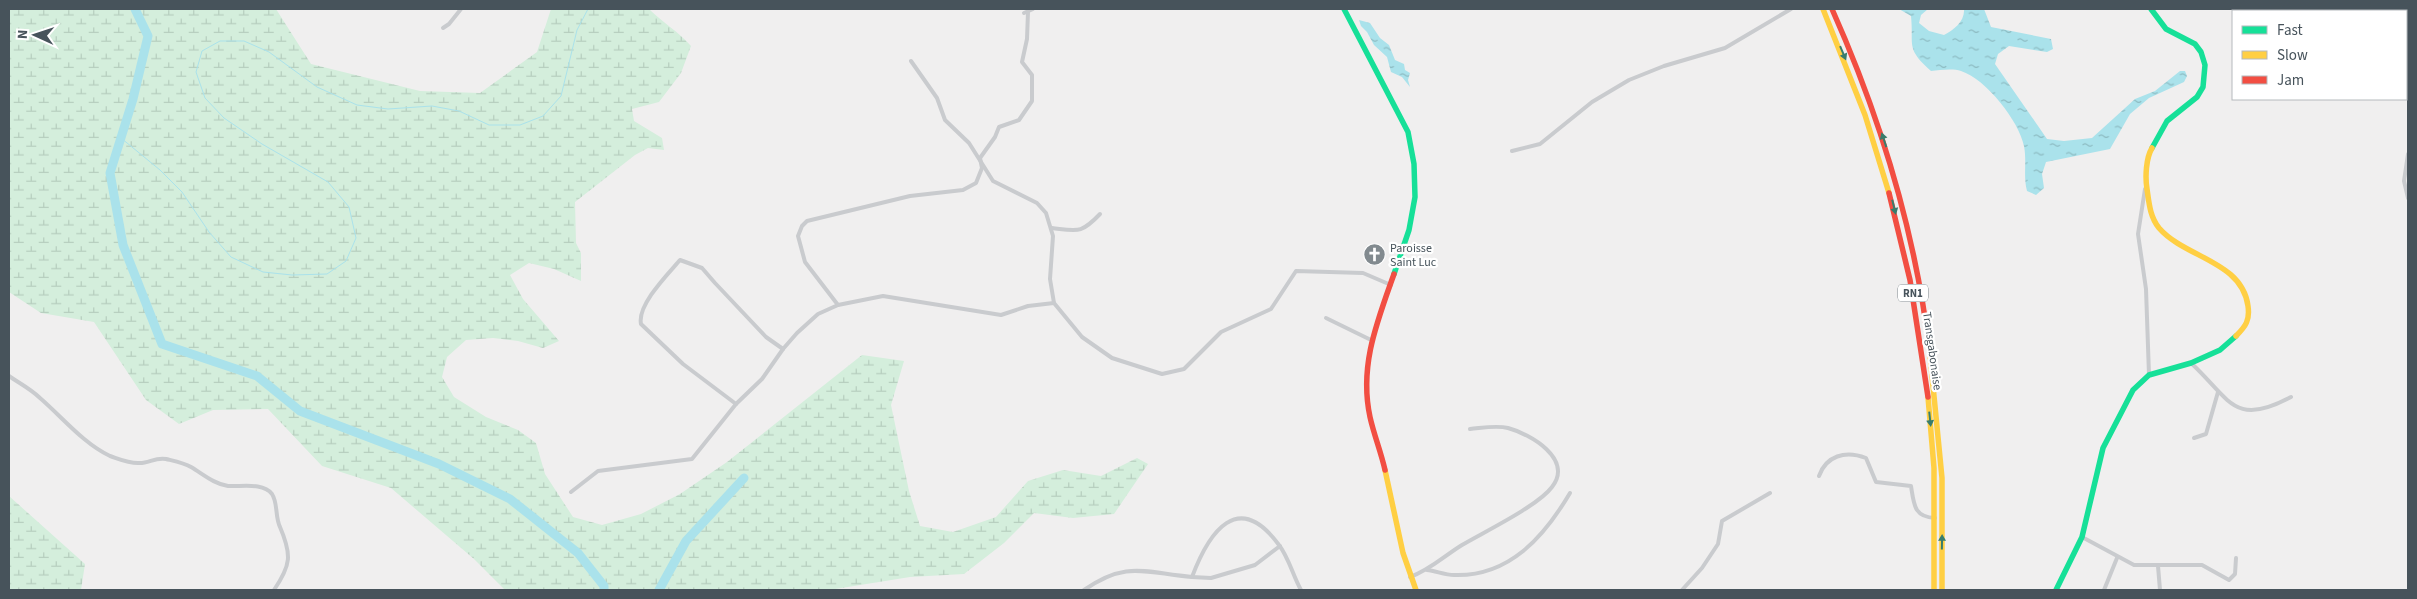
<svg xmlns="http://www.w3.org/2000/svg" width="2417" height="599" font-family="'Source Sans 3',sans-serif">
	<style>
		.wetland { fill: url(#wetland-marsh) }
		.water { fill: url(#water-ripples) }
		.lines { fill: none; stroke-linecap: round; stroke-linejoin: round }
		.stream { stroke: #aae2eb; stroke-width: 1 }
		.river { stroke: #aae2eb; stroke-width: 9 }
		.street { stroke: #c9cbce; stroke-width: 4 }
		.fast { stroke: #16e098; stroke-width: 5.5 }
		.slow { stroke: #ffcf43; stroke-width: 5.5 }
		.jam { stroke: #f24e42; stroke-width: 5.5 }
		.oneway { fill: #387d6d }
		.labels { text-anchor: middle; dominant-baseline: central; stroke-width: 4.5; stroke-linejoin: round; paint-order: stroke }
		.shield { fill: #fff; stroke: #7e878c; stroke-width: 1 }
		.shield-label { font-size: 11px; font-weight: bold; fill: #47535b }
		.poi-label { font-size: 12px; fill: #47535b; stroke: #fff; text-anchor: start }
		.street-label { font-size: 12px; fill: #47535b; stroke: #fff }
	</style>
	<defs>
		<pattern id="wetland-marsh" width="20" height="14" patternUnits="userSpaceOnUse" patternTransform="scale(1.25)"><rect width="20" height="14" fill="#d4eedc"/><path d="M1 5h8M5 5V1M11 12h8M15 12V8" fill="none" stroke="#b7cebf"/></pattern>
		<pattern id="water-ripples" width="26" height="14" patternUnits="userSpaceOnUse" patternTransform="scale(1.25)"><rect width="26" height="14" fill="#aae2eb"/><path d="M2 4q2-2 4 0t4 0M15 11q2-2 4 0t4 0" fill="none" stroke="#8cbac1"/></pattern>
	</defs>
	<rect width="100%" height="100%" fill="#f0efef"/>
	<!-- wetland -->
	<g class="wetland">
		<path d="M9,9H276L311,64L420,91L480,93L537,52L551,9H649C662,22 679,32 691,46L681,73L659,102L632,109L634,121L662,138L664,150L648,148L635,155L575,202L576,243L581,253V281L554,269L529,263L510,275L523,299L559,341L543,348L518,341L493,338L466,340L447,357L442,377L454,397L486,417L518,430L536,443L545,474L573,517L602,525L641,514L680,494L727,462L862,355L904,361L891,405L909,491L920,526L953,532L996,517L1028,481L1063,470L1101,476L1137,458L1148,464L1114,514L1073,518L1034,513L1004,543L964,574L910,577L829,590H505L474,559L391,488L322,466L268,409L213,410L179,424L146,400L94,322L41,313L9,292Z"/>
		<path d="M9,496L85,564L81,590H9Z"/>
	</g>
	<!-- water -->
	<g class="water">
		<path d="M1899,9H1928L1921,15L1919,23L1929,31L1944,35C1954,30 1965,21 1964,9H1984L1991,27L2051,39L2053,49L2047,52L2009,46L1998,54L1995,64L2047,139L2064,141L2092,138L2135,99L2155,91L2180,71H2185L2187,76L2184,82L2149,98L2130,114L2110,149L2046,162L2042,174L2044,188L2036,195L2027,191C2023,176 2027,162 2024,146C2019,121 1986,79 1961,71C1953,68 1940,70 1931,71C1905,48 1914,46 1911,16Z"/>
		<path d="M1359,20L1370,23L1380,38L1389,45L1395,60L1404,64L1405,70L1410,73L1408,80L1410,87L1402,77L1391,72L1387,57L1374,45L1367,32L1361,26Z"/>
	</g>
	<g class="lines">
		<!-- stream -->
		<path class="stream" d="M121,138L160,170L182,192L209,232L231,257L263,272L292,275L327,274L346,261L356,238L349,207L328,182L262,144L224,118L205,98L196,72L202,51L220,41H244L269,52L317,87L357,105L388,109L432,106L459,111L489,125H520L543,116L561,96L577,30L588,9"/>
		<!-- river -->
		<g class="river">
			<path d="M135,9L148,36L133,99L110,173L123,245L162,344L257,376L300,411L439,464L510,499L578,553L604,586V590"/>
			<path d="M659,590L686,541L744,478"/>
		</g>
		<!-- street -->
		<g class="street">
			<path d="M1024,13L1033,9"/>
			<path d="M443,28L449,24L461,9"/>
			<path d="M911,61L937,98L945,120L969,143L993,181L1037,203L1046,213L1053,236L1050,279L1054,303L1082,337L1112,358L1162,374L1184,369L1221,332L1271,309L1296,271L1363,273L1391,285"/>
			<path d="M1512,151L1540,144L1592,102L1629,80L1664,66L1725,48L1791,9"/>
			<path d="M2408,154L2404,181L2408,198"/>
			<path d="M2145,189L2138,234L2146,289L2149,375"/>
			<path d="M1052,228C1078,231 1081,234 1100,214"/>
			<path d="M838,305L805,262L798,236L802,226L807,221L910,196L963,190L976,183L982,168L980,158L995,137L999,127L1019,120L1032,101V75L1022,62L1027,39L1028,12"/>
			<path d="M1326,318L1371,340"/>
			<path d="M2191,363C2230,399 2234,428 2291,397"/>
			<path d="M9,376C19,383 31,389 40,398C62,417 84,444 110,456C119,459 130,464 140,463C149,463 156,457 166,459C174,461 184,463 191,467C203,474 214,484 228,486C241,487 263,482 272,494C278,503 275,517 280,527C292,555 291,565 274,590"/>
			<path d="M736,404L683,364L641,324C637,305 668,274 680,260L702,268L715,283L766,337L783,349"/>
			<path d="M2194,438L2206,434L2218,392"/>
			<path d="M1819,476C1826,456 1845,450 1866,458L1876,482L1911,486C1914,505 1914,517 1935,518"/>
			<path d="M571,492L598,471L692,459L736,404L762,379L783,349L797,333L818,314L838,305L883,296L1001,315L1028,306L1054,303"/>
			<path d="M2082,537L2134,565H2202L2229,580L2235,574L2236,558"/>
			<path d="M2158,566L2160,590"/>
			<path d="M1427,570C1436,571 1445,575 1454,575C1509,577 1544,537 1570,493"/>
			<path d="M1192,577L1211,578L1255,565L1280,546"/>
			<path d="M1410,577C1430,570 1444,556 1462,545C1484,532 1538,506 1552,487C1574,459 1530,434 1508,428C1496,425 1482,428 1470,429"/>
			<path d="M1084,590C1127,560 1145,573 1192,577C1209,532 1238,489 1279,545C1289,558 1293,576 1301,590"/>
			<path d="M1682,590L1702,568L1718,544L1722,521L1770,493"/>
			<path d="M2104,590L2117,558"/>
		</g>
		<!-- fast -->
		<g class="fast">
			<path d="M1344,9L1408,132L1414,164L1415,197L1409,230L1394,274"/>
			<path d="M2151,9L2166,29L2195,44L2201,52L2205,65L2203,87L2197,97L2167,121L2152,148"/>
			<path d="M2056,590L2082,537L2103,448L2133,390L2149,375L2191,363L2220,350L2236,336"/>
		</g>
		<!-- slow -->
		<g class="slow">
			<path d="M1823,9L1865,115L1889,193"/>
			<path d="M2152,148C2146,158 2145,177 2147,189C2149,203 2150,217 2159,228C2185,258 2242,261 2248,306C2250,320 2246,326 2236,336"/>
			<path d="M1930,355L1942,478V590"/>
			<path d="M1928,397L1934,468V590"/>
			<path d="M1385,470L1403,553L1416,590"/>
		</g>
		<!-- jam -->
		<g class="jam">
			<path d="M1832,9C1881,119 1916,234 1930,355"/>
			<path d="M1889,193L1910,280L1928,397"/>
			<path d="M1385,470C1381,452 1374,435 1370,417C1359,366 1377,322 1394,274"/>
		</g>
	</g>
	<!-- one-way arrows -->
	<defs><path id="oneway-solid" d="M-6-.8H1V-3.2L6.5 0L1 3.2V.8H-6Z" transform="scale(1.25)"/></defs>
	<g class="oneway">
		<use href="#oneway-solid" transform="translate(1843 53) rotate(67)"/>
		<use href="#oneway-solid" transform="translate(1884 140) rotate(-108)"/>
		<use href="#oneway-solid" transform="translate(1894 207) rotate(76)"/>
		<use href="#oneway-solid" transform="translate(1930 419) rotate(84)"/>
		<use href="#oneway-solid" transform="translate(1942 542) rotate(-89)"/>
	</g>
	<!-- icons -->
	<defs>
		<symbol id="church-disc" viewBox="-11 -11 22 22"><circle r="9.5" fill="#828a8f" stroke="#fff"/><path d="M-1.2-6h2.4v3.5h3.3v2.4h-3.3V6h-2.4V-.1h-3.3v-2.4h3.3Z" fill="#fff"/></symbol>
	</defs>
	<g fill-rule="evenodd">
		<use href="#church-disc" x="1362" y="242" width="25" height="25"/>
	</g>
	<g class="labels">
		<!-- shield labels -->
		<rect class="shield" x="1898" y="284.5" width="30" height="17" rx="4"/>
		<g class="shield-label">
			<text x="1913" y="293">RN1</text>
		</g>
		<!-- poi labels -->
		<g class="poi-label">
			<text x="1390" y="248">Paroisse<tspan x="1390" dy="14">Saint Luc</tspan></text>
		</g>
		<!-- street labels -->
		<g class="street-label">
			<text transform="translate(1932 351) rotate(82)">Transgabonaise</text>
		</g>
	</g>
	<!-- border -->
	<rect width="2417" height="599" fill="none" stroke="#47535b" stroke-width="20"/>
	<!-- legend -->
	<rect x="2232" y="10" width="175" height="90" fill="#ffffff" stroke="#b5babd"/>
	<rect x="2242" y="26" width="25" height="8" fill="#16e098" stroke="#b5babd"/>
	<text x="2277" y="35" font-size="15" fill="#47535b">Fast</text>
	<rect x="2242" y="51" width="25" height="8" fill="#ffcf43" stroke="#b5babd"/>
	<text x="2277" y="60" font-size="15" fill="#47535b">Slow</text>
	<rect x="2242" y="76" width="25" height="8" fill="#f24e42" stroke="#b5babd"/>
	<text x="2277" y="85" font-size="15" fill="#47535b">Jam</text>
	<!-- north arrow -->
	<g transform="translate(35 35) rotate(273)" stroke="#ffffff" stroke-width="4" paint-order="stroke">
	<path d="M0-4L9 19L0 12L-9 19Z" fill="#47535b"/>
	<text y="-8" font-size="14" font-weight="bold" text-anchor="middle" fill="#47535b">N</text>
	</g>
</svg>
